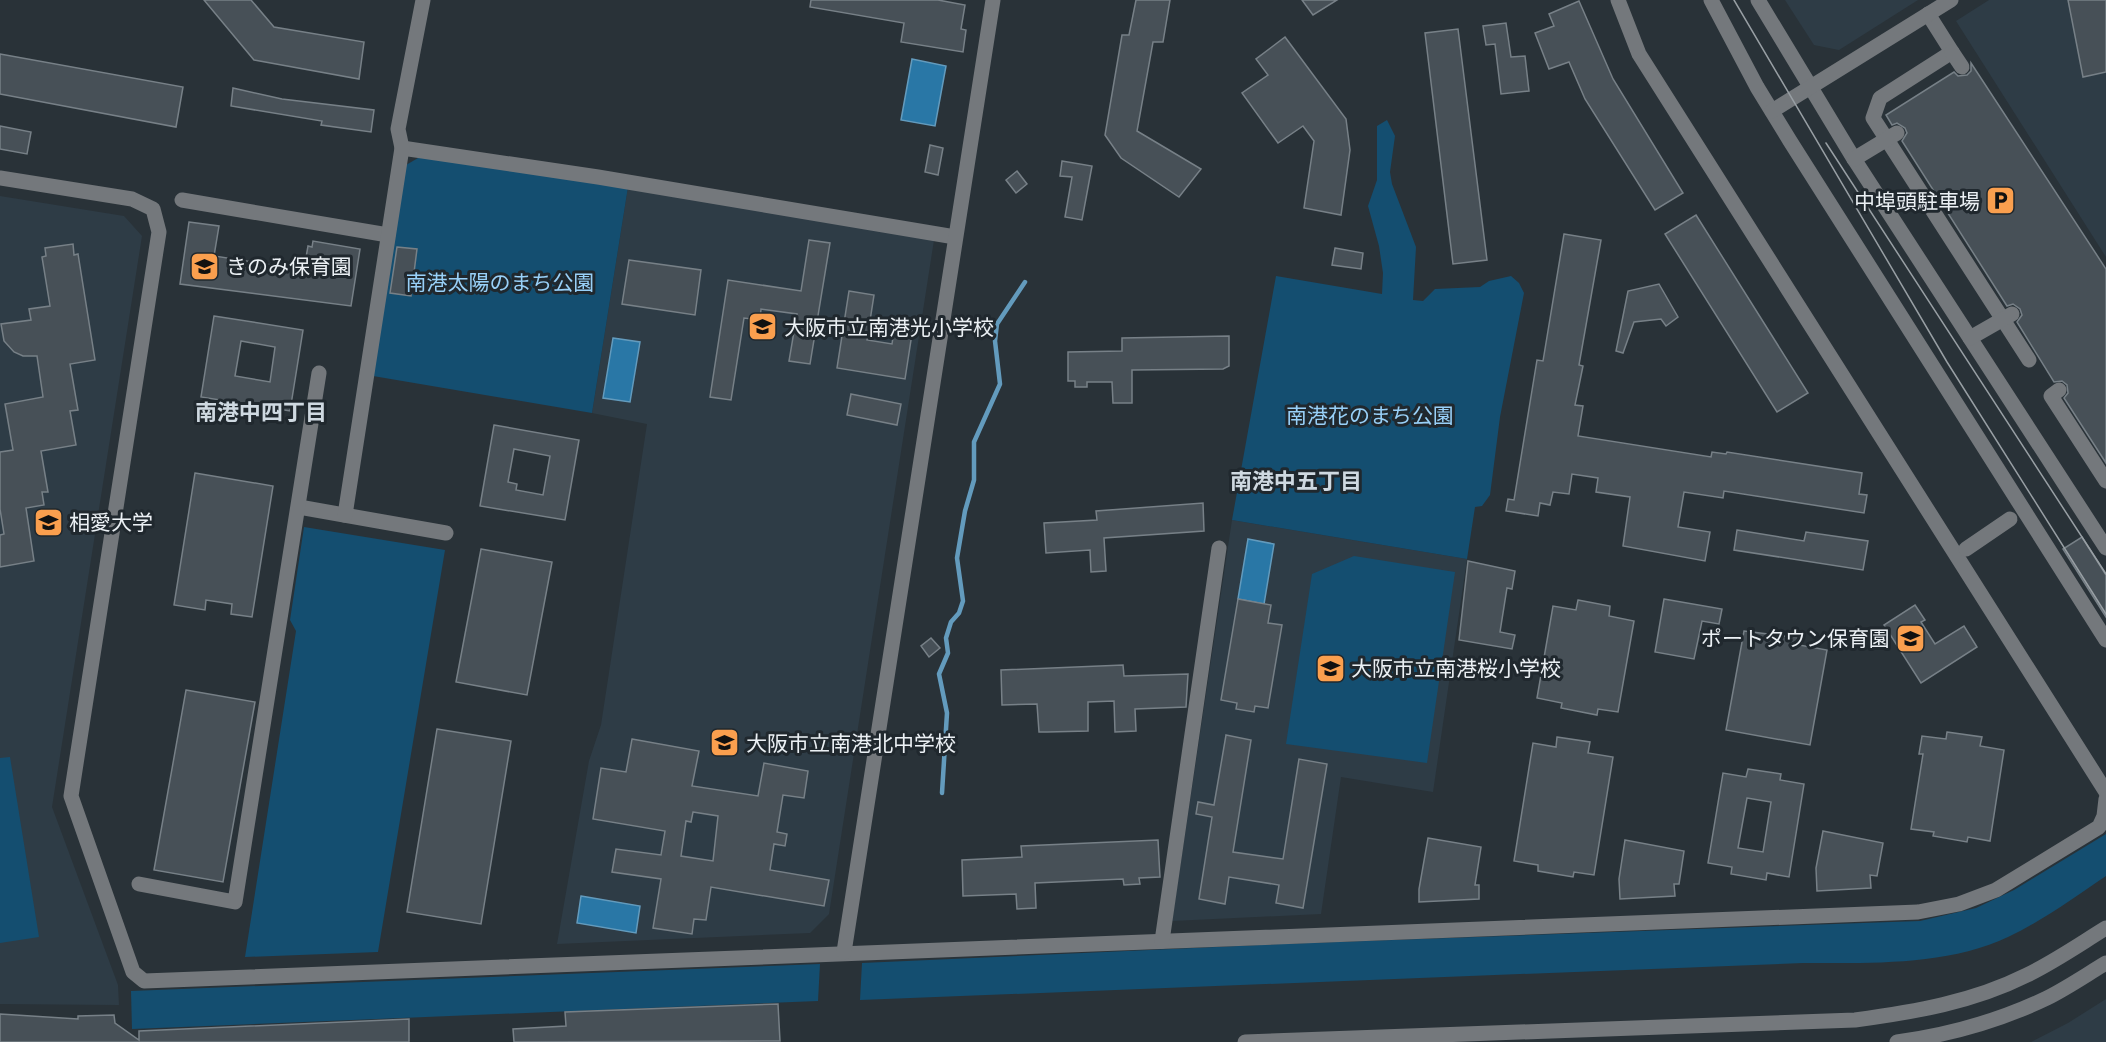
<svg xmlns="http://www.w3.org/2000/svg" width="2106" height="1042" font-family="'IBM Plex Sans','Noto Sans JP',sans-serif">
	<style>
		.built { fill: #2e3c46 }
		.green { fill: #144e70 }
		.water { fill: #2977a6; stroke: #639bbd; stroke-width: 1.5 }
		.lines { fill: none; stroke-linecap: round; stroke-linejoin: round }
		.stream { stroke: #639bbd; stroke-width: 4.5 }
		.building { fill: #475057; stroke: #778087; stroke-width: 1.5; fill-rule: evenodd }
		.minor { stroke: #74787c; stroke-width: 15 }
		.tram { stroke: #989fa4; stroke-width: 1.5 }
		.labels { text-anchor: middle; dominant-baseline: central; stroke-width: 6; stroke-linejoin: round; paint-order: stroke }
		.poi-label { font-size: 21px; fill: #ebf0f4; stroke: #20282e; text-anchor: start }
		.park-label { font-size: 21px; fill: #98d0f8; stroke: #20282e }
		.neighbourhood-label { font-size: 22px; font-weight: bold; fill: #cfd9e1; stroke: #20282e }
	</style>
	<rect width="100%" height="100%" fill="#293238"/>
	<!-- built -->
	<g class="built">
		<path d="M1785,0H1918L1839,50L1814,45Z"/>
		<path d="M1989,0H2106V257L1956,21Z"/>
		<path d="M628,187L934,240L829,914L810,933L557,944L589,761L601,725L647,424L592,413Z"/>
		<path d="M0,196L124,216L142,236L52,807L118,985L119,1005L0,1004Z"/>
		<path d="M1232,520L1467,559L1433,792L1341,777L1321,914L1172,921Z"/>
		<path d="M2106,999V1042H2031L2068,1023Z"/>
	</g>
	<!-- green -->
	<g class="green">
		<path d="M1387,120L1395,136L1390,172L1392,184L1416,247L1413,300L1423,301L1435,289L1480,287L1489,281L1511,276L1519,283L1524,293L1500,417L1490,495L1482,506L1475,507L1467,559L1232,520L1276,276L1382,294L1383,273L1379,246L1368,206L1377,180V126Z"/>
		<path d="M425,154L628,187L592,413L373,376L406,165Z"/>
		<path d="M304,527L445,550L378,952L245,957L296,631L290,620Z"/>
		<path d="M1354,556L1455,572L1427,763L1286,744L1312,574Z"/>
		<path d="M10,757L39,937L0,943V758Z"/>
		<path d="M2106,834V876C2075,897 2042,921 2008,937C1947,966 1869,963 1803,963L860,1000L862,963L1282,944L1920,921L1976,908L2014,890Z"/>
		<path d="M820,964L818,1001L132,1029L131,991Z"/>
	</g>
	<!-- water -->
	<g class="water">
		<path d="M912,59L946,66L935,126L901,120Z"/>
		<path d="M613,338L640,342L630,402L603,398Z"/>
		<path d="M1248,539L1274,544L1264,604L1238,599Z"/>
		<path d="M581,896L640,906L636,933L577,923Z"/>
	</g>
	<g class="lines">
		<!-- stream -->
		<path class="stream" d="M942,793L947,713L939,674L948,653L946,638L951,622L959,613L963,601L957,558L965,511L974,480V442L1000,384L995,341L997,324L1025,282"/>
	</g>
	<!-- building -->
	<g class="building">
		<path d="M204,0H251L274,27L364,42L359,79L254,60Z"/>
		<path d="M811,0H938L965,5L961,29L966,30L963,52L901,42L904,23L810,7Z"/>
		<path d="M1136,0H1170L1163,42H1153L1137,131L1201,169L1179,197L1121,158L1105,135L1122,35H1129Z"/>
		<path d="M1302,0H1337L1313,15Z"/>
		<path d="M2068,0H2106V72L2083,77Z"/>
		<path d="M1579,1L1613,79L1683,193L1655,210L1585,99L1569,62L1549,69L1535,33L1554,26L1549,14Z"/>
		<path d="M1506,23L1511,57L1525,56L1529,91L1501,94L1495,44L1486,45L1483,26Z"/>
		<path d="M1458,29L1487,260L1453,264L1425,33Z"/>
		<path d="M1285,37L1346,119L1350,150L1341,215L1304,208L1314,141L1303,126L1278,143L1242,93L1268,75L1256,59Z"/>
		<path d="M0,54L183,87L176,127L0,94Z"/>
		<path d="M1971,63L2106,269V463L2064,398L2068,393L2067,385L2062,381L2054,382L2017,322L2022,315L2020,309L2013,304L2007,306L1902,141L1907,133L1905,128L1897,123L1892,125L1886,115L1954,72L1958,76L1967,75L1971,71Z"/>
		<path d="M233,88L282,99L374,110L371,132L321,125L322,121L231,106Z"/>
		<path d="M0,126L31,132L27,154L0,149Z"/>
		<path d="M930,145L943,148L938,175L925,172Z"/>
		<path d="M1062,161L1092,166L1082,220L1065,217L1072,177L1060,176Z"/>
		<path d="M1017,171L1027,184L1016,193L1006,180Z"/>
		<path d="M1696,215L1808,393L1777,412L1665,234Z"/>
		<path d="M189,222L219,226L214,256L278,266L304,269L308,246L312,247L313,241L360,249L351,306L180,284Z"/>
		<path d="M1564,234L1601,240L1579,365L1583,366L1575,405L1583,406L1578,436L1711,457L1712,452L1726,454L1727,452L1862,473L1859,494L1867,495L1864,513L1724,491L1723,498L1684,492L1678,527L1710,532L1705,561L1623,546L1630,497L1596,492L1598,478L1572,474L1569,494L1553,492L1550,505L1540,503L1538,516L1506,511L1508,499L1514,500L1537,360L1543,361Z"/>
		<path d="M809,240L830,243L810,364L789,361L797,314L761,309L760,320L744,318L731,400L710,397L728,280L801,291Z"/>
		<path d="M73,244L74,255L78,254L95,360L70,364L78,410L70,411L76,445L41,451L48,492H42L44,505L26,508L34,561L0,567V535L4,534L0,509V452L13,450L5,404L43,397L37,356H23L14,352L4,341L1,324L31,320L29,309L50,306L42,257L46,256L45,248Z"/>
		<path d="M397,247L417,249L411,296L390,293Z"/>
		<path d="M1335,248L1363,253L1361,269L1332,265Z"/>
		<path d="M629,260L701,270L695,315L622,304Z"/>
		<path d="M1659,284L1678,317L1666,326L1661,319L1634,322L1623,353L1616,351L1628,291Z"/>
		<path d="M849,291L874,295L867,340L892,344L895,324L913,327L905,379L837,368Z"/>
		<path d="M214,316L303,330L290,411L201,397ZM241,341L275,347L270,382L235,376Z"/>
		<path d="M1229,336V366L1223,369L1132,370V403H1113L1112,382H1087V387H1075V381H1068V352L1122,351V338Z"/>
		<path d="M851,394L901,404L897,425L847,415Z"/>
		<path d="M494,425L579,440L565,520L480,506ZM514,449L550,456L543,495L516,490L517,484L508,482Z"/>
		<path d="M195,473L273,486L252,617L231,614L232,604L206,600L205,610L174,605Z"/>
		<path d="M1203,503L1204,531L1104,538L1106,571L1091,572L1090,550L1046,553L1044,523L1097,520L1096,511Z"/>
		<path d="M1737,530L1804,541L1806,532L1868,541L1863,570L1734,550Z"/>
		<path d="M2082,537L2106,575V617L2063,549Z"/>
		<path d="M481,549L552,562L527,695L456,682Z"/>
		<path d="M1468,561L1515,571L1512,589L1507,588L1500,632L1515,635L1512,649L1459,640Z"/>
		<path d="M1238,599L1271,605L1268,623L1282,625L1268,708L1255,706L1254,712L1236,709L1237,703L1221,700Z"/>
		<path d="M1664,599L1722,609L1719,624L1702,621L1694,659L1655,652Z"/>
		<path d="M1578,600L1610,606L1609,616L1634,621L1618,712L1598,709L1597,715L1561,708L1562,703L1537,698L1553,606L1576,610Z"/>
		<path d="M1915,605L1925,620L1921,622L1935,644L1964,626L1977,647L1921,683L1884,625Z"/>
		<path d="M1744,631L1801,638L1799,645L1827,650L1810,745L1726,730Z"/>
		<path d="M931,638L940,648L929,657L921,646Z"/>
		<path d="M1123,665L1124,676L1188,674L1186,707L1135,709L1136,731L1115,732L1114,701L1088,702V731L1047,732H1039L1037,704L1002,705L1001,670Z"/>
		<path d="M186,690L255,702L223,882L154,870Z"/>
		<path d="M437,729L511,741L481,924L407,912Z"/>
		<path d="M1947,732L1982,737L1980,746L2004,750L1990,841L1968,837L1967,842L1933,836L1934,832L1911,829L1923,754H1919L1922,736L1946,739Z"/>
		<path d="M1226,735L1251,740L1233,852L1283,859L1299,759L1327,764L1303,908L1276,903L1279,885L1229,877L1225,904L1199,899L1212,817L1196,814L1198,802L1214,805Z"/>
		<path d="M1557,737L1590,742L1588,753L1613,757L1594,875L1574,872L1573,877L1538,871V865L1514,861L1533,743L1556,747Z"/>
		<path d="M632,739L699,751L692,786L758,796L764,763L808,771L804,798L783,795L777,832L787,834L785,846L774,844L770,870L829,880L824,906L711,887L706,920L694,919L692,934L653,928L661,879L612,872L616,849L661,855L665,831L593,819L601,768L626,772ZM693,812L718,816L713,861L681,856L686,821L691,822Z"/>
		<path d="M1748,769L1781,774L1780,780L1804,784L1789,877L1767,873L1766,880L1731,874L1732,867L1708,863L1723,773L1746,777ZM1747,798L1771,802L1763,852L1738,848Z"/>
		<path d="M1823,831L1883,843L1877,876L1870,875L1871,888L1817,891L1816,868Z"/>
		<path d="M1428,838L1481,847L1475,885H1479V899L1419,902V889Z"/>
		<path d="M1158,840L1160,877L1139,878L1140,884L1124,885L1123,879L1035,883L1036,908L1017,909L1016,894L963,896L962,860L1022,857L1021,846Z"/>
		<path d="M1625,840L1684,851L1679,884H1674L1675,896L1620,899L1619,879Z"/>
		<path d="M778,1004L780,1041L514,1042L513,1029L566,1026L565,1012Z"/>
		<path d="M0,1014L78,1019V1016L114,1015L115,1023L139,1040V1031L409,1019V1042H0Z"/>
	</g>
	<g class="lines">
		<!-- minor -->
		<g class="minor">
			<path d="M1618,0L1639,54L2106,792"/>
			<path d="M1711,0L1757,87L1790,141L2106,640"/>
			<path d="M1758,0L1854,159L2106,548"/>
			<path d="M1928,14L1952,52L1880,98L1873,118L2029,360"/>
			<path d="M1952,52L1962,67"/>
			<path d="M1772,111L1951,0"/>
			<path d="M402,148L598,177L955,237"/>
			<path d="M1854,159L1897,133"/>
			<path d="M0,178L132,199L153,209L159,232L71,796L133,972L144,981L1918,912L1959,904L1996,890L2099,827L2104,816L2106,799"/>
			<path d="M182,200L388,235"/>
			<path d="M1970,338L2012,314"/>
			<path d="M2059,390L2051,396L2106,481"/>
			<path d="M299,507L446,533"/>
			<path d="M345,515L402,148L398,129L423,0"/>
			<path d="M1966,549L2010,519"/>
			<path d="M139,884L235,902L319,373"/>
			<path d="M1162,941L1219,548"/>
			<path d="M844,952L993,0"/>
			<path d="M1245,1042L1855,1020C1915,1012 1973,1002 2027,975C2054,962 2080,944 2106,928"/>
			<path d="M1897,1042C1948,1035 1999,1021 2047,998C2067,988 2086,975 2106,963"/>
		</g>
		<!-- tram -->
		<g class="tram">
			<path d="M1734,0L1947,362L2106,614"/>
			<path d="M1826,143L2106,574"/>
		</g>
	</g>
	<!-- icons -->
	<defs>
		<symbol id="parking-square" viewBox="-11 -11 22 22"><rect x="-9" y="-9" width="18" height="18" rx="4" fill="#fa9f4e" stroke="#20282e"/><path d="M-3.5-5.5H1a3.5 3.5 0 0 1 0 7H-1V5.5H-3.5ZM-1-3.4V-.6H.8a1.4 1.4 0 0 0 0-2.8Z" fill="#111"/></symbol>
		<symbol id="school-square" viewBox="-11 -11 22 22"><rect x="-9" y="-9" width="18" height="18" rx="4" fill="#fa9f4e" stroke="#20282e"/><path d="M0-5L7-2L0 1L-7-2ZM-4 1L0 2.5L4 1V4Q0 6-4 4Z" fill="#111"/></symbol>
		<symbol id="university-square" viewBox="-11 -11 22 22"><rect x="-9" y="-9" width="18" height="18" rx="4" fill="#fa9f4e" stroke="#20282e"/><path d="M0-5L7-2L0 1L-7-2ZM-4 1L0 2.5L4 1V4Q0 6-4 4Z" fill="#111"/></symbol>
	</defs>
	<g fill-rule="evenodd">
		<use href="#parking-square" x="1984" y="184" width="33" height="33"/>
		<use href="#school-square" x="188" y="250" width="33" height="33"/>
		<use href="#school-square" x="746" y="310" width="33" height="33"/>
		<use href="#university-square" x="32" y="506" width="33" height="33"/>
		<use href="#school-square" x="1894" y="622" width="33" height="33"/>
		<use href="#school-square" x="1314" y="652" width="33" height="33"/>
		<use href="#school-square" x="708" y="726" width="33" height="33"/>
	</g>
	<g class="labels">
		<!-- poi labels -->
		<g class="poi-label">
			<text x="1980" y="201" text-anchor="end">中埠頭駐車場</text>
			<text x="226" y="266">きのみ保育園</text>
			<text x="784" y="327">大阪市立南港光小学校</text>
			<text x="69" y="522">相愛大学</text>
			<text x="1890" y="638" text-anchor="end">ポートタウン保育園</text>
			<text x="1351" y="668">大阪市立南港桜小学校</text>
			<text x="746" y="743">大阪市立南港北中学校</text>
		</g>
		<!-- park labels -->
		<g class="park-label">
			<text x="500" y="282">南港太陽のまち公園</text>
			<text x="1370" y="415">南港花のまち公園</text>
		</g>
		<!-- neighbourhood labels -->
		<g class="neighbourhood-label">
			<text x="261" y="411">南港中四丁目</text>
			<text x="1296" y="480">南港中五丁目</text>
		</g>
	</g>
</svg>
